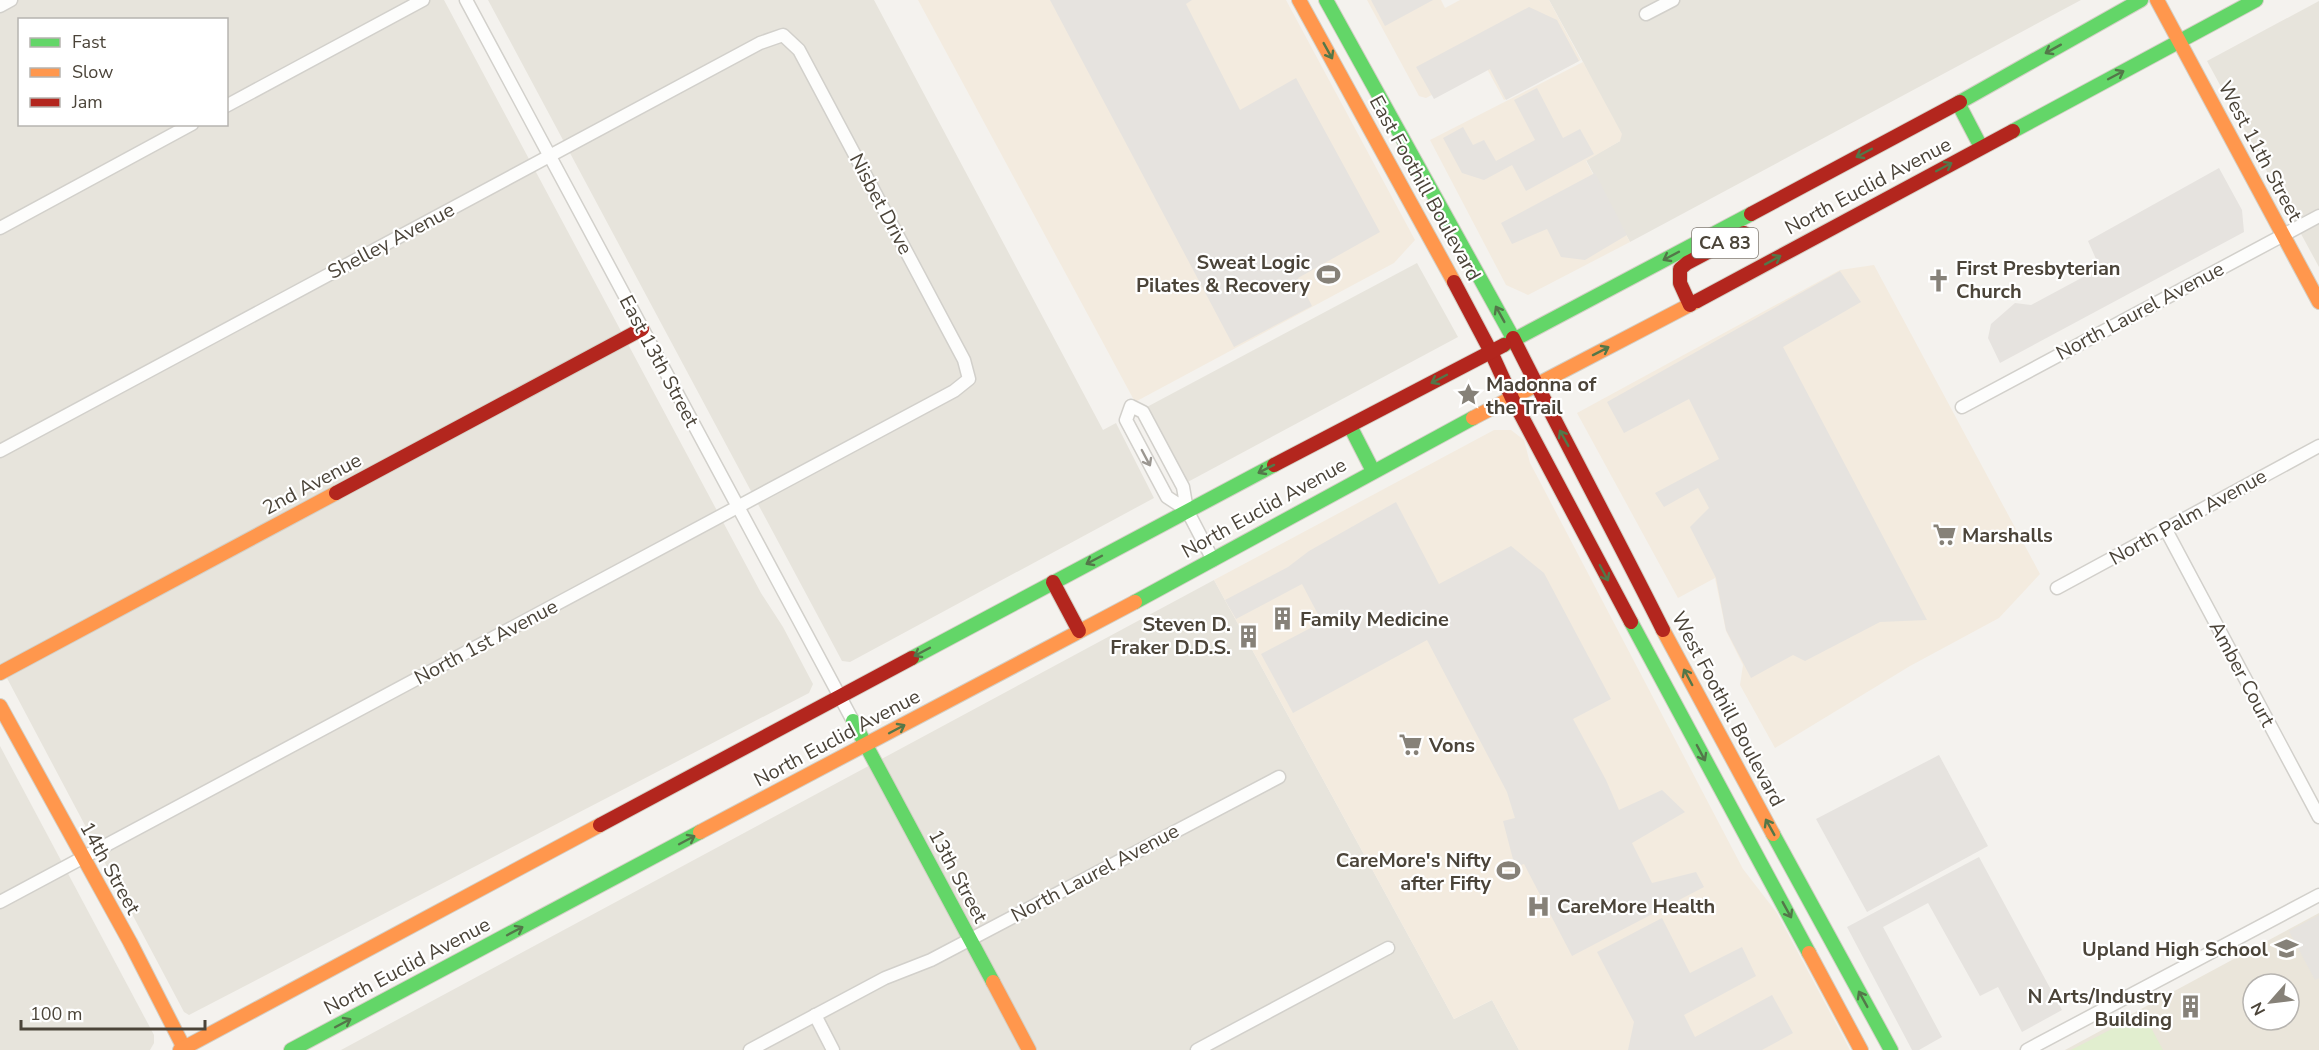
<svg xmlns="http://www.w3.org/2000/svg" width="2319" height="1050" font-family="'Nunito Sans',sans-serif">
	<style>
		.residential { fill: #e7e4dc; fill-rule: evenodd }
		.commercial { fill: #f3ebdf }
		.education { fill: #eae5da; fill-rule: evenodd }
		.green { fill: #e1eecf }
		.parking { fill: #e6e3df }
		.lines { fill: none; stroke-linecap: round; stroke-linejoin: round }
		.street-casing { stroke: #d2d0cb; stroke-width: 15 }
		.fast-casing { stroke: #d3cfc5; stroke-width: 16 }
		.slow-casing { stroke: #d3cfc5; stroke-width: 16 }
		.jam-casing { stroke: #d3cfc5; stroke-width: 16 }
		.street { stroke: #fdfdfc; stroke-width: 12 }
		.fast { stroke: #63d668; stroke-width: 14 }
		.slow { stroke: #ff974d; stroke-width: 14 }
		.jam { stroke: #b3261e; stroke-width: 14 }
		.oneway { stroke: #537749 }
		.oneway2 { stroke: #9b9791 }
		.labels { text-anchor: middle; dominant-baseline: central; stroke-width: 4.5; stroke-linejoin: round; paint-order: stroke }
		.shield { fill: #fff; stroke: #817c74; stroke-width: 1.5 }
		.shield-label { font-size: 18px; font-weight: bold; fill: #4b4439 }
		.street-label { font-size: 20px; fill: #4b4439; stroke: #fff }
		.poi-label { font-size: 20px; font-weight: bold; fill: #4b4439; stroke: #fff; text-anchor: start }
	</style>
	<rect width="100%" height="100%" fill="#f4f2ee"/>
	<!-- residential -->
	<g class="residential">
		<path d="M0,0H444L761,593L783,627L813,684L809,693L189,1015L184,1012L0,665ZM20,20H226V124H20Z"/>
		<path d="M488,0H874L1103,430L1116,423L1154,498L850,662L842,661Z"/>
		<path d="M1549,0H2081L1630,242L1586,160L1620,141L1583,62Z"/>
		<path d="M2319,1V267L2207,61Z"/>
		<path d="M1417,263L1458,337L1184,484L1145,408Z"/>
		<path d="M1214,580L1454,1019L1492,1000L1519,1050H341Z"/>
		<path d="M0,746L154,1035V1043L150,1050H0Z"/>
	</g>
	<!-- commercial -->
	<g class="commercial">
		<path d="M918,0H1286L1415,240L1394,263L1135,402Z"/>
		<path d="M1367,0H1441L1445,8L1460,0H1549L1581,60L1504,100L1486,67L1426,98L1419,96Z"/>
		<path d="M1583,62L1622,134L1620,141L1586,161L1630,242L1528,295L1506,285L1430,140Z"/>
		<path d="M1874,265L2040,574L1999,618L1910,666L1775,748L1740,685L1743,665L1726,631L1715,578L1678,598L1577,413L1840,270Z"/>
		<path d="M1494,430H1511L1524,440L1530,463L1538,478L1743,869L1777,913L1850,1050H1519L1492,1000L1454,1019L1214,580Z"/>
	</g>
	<!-- education -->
	<path class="education" d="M2319,913V1050H2065ZM2253,984H2289V1020H2253Z"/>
	<!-- green -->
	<path class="green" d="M2143,1013L2163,1050H2071Z"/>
	<!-- parking -->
	<g class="parking">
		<path d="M1050,0H1192L1186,4L1240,110L1296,78L1380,232L1298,278L1312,306L1234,347Z"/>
		<path d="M1371,0H1433L1385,26Z"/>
		<path d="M1529,7L1557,20L1579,61L1506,100L1490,69L1434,99L1416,67Z"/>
		<path d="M1537,88L1563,138L1580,129L1594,154L1526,191L1512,165L1484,180L1462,173L1443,138L1463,127L1473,145L1484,140L1496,161L1535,140L1514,100Z"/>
		<path d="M2219,168L2242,210L2244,232L2000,363L1988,338L1991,324L2015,303L2031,305L2100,268L2088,241Z"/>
		<path d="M1595,173L1627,235L1585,260L1561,257L1547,229L1512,244L1501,223Z"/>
		<path d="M1840,271L1861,302L1783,347L1927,620L1880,622L1805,661L1793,655L1751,678L1726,630L1716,578L1690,527L1709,508L1698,488L1664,507L1655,493L1719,459L1689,399L1624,433L1607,402Z"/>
		<path d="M1396,502L1439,584L1511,546L1544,573L1611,699L1573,719L1606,780L1619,810L1662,790L1685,812L1632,843L1652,883L1696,872L1704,887L1572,956L1524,864L1515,867L1503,821L1515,818L1507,792L1427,640L1293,713L1261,654L1322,622L1302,584L1236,619L1225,600L1288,567L1309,551Z"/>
		<path d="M1939,755L1988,846L1867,912L1816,819Z"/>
		<path d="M1979,857L2062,1010L2022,1032L1998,987L1980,996L1928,903L1883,927L1942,1037L1919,1050H1912L1847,927Z"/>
		<path d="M2319,915V978L2315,980L2289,931Z"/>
		<path d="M1662,918L1690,973L1742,947L1756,976L1684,1015L1695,1037L1772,995L1793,1033L1762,1050H1628L1634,1022L1597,952Z"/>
	</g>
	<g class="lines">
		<defs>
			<g id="street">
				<path d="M466,0L853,721"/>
				<path d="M0,6L11,0"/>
				<path d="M1646,14L1673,0"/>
				<path d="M226,106L423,0"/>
				<path d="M0,228L192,124"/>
				<path d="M1962,407L2319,216"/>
				<path d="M0,451L760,43L783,35L799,50L964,360L969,379L954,391L0,902"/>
				<path d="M1187,510L1167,497L1126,420L1131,406L1143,412L1183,487L1187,510L1213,560"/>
				<path d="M2166,530L2319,817"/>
				<path d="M2057,588L2319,446"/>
				<path d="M815,1015L833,1050"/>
				<path d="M750,1050L885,978L931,960L1279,777"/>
				<path d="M1197,1050L1388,948"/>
				<path d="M2027,1050L2319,895"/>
			</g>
			<g id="fast">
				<path d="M1326,0L1513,338"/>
				<path d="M1960,102L2141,0"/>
				<path d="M1958,103L1981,147"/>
				<path d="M2013,131L2256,0"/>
				<path d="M1504,345L1751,214"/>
				<path d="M1350,426L1373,471"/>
				<path d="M1135,602L1473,418"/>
				<path d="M1631,622L1809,953"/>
				<path d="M912,658L1274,465"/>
				<path d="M853,721L993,982"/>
				<path d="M1773,834L1891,1050"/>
				<path d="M291,1050L700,832"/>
			</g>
			<g id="slow">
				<path d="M1299,0L1454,282"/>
				<path d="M2157,0L2319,302"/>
				<path d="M1473,418L1697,301"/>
				<path d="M1663,630L1773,834"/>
				<path d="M0,673L336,493"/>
				<path d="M0,706L130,942L185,1050"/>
				<path d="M700,832L1135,602"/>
				<path d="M1809,953L1861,1050"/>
				<path d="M993,982L1029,1050"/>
				<path d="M180,1050L600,825"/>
			</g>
			<g id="jam">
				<path d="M1751,214L1960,102"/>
				<path d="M1454,282L1491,352L1512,398L1631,622"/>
				<path d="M1697,301L2013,131"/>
				<path d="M1690,305L1680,283V269L1687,263L1744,233"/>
				<path d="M1513,338C1562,436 1614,532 1663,630"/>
				<path d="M1274,465L1504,345"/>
				<path d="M336,493L642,329"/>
				<path d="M1053,582L1079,631"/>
				<path d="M600,825L912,658"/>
			</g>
		</defs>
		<!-- street casing -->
		<use href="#street" class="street-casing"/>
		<!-- fast casing -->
		<use href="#fast" class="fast-casing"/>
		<!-- slow casing -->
		<use href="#slow" class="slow-casing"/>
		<!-- jam casing -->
		<use href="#jam" class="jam-casing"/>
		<!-- street -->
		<use href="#street" class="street"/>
		<!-- fast -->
		<use href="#fast" class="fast"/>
		<!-- slow -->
		<use href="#slow" class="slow"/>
		<!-- jam -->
		<use href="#jam" class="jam"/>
	</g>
	<!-- one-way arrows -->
	<defs><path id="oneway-shaft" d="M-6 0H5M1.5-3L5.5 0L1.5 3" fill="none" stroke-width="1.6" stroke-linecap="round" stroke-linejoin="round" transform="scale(1.5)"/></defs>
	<g class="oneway">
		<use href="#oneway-shaft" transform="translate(2053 49) rotate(151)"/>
		<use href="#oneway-shaft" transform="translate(1328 51) rotate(61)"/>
		<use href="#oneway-shaft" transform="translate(2116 75) rotate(-28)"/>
		<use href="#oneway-shaft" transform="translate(1864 153) rotate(152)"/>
		<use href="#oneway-shaft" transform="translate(1944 167) rotate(-28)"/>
		<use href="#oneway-shaft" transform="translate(1671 256) rotate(152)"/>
		<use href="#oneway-shaft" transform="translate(1773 260) rotate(-29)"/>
		<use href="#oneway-shaft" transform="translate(1500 314) rotate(-119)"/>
		<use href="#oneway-shaft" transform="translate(1601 351) rotate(-27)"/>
		<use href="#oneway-shaft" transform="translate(1439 379) rotate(152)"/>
		<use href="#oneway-shaft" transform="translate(1564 438) rotate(-119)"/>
		<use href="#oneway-shaft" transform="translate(1266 469) rotate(153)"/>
		<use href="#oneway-shaft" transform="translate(1094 560) rotate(152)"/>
		<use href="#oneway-shaft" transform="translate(1604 573) rotate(62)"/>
		<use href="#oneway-shaft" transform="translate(922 652) rotate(152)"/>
		<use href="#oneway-shaft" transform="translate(1688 677) rotate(-118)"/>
		<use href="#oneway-shaft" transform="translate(897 729) rotate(-28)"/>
		<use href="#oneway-shaft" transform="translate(1701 753) rotate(62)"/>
		<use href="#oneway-shaft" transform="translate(1770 827) rotate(-119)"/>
		<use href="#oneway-shaft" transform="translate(687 840) rotate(-28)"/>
		<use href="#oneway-shaft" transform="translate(1787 910) rotate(61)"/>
		<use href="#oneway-shaft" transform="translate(515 931) rotate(-28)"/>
		<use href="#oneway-shaft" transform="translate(1863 999) rotate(-119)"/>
		<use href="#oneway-shaft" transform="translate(343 1023) rotate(-28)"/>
	</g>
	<use class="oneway2" href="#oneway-shaft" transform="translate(1146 458) rotate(62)"/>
	<!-- icons -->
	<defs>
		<symbol id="stadium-bare" viewBox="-9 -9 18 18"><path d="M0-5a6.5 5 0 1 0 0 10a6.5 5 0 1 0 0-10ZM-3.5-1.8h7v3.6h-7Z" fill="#868178" stroke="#fff" stroke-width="2.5" paint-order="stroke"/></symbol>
		<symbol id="church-bare" viewBox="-9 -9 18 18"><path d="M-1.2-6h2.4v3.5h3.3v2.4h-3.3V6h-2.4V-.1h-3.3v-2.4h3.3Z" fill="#868178" stroke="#fff" stroke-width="2.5" paint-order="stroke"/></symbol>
		<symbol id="sight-bare" viewBox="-9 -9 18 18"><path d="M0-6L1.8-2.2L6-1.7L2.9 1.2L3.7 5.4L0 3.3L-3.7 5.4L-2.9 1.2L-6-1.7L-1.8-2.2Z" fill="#868178" stroke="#fff" stroke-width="2.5" paint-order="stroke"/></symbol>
		<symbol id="supermarket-bare" viewBox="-9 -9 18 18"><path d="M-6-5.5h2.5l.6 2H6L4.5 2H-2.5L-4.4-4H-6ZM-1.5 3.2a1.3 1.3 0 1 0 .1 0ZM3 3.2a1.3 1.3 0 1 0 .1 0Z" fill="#868178" stroke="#fff" stroke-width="2.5" paint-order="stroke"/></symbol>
		<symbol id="building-bare" viewBox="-9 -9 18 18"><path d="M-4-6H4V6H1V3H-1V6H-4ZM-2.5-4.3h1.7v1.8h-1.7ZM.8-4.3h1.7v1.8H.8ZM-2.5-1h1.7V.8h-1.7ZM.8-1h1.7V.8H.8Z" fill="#868178" stroke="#fff" stroke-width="2.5" paint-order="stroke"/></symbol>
		<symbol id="hospital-bare" viewBox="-9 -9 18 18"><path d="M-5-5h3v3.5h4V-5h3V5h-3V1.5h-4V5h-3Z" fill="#868178" stroke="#fff" stroke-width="2.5" paint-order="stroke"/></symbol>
		<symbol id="school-bare" viewBox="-9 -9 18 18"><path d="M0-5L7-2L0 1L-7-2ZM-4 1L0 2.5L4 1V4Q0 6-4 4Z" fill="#868178" stroke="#fff" stroke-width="2.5" paint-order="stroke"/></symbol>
	</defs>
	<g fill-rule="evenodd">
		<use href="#stadium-bare" x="1312" y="258" width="33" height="33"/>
		<use href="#church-bare" x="1922" y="264" width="33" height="33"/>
		<use href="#sight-bare" x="1452" y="378" width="33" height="33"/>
		<use href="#supermarket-bare" x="1928" y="518" width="33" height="33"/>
		<use href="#building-bare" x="1266" y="602" width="33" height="33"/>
		<use href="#building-bare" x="1232" y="620" width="33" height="33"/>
		<use href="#supermarket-bare" x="1394" y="728" width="33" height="33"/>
		<use href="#stadium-bare" x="1492" y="854" width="33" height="33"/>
		<use href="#hospital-bare" x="1522" y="890" width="33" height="33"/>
		<use href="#school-bare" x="2270" y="932" width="33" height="33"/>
		<use href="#building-bare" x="2174" y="990" width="33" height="33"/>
	</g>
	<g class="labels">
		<!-- shield labels -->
		<rect class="shield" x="1692" y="228" width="66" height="30" rx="4.5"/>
		<g class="shield-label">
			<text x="1725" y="243">CA 83</text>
		</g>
		<!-- street labels -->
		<g class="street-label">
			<text transform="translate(2260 151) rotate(62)">West 11th Street</text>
			<text transform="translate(1868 186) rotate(-28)">North Euclid Avenue</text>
			<text transform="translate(1425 188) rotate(61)">East Foothill Boulevard</text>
			<text transform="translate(881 204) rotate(62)">Nisbet Drive</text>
			<text transform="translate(391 241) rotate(-28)">Shelley Avenue</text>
			<text transform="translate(2140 311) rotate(-28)">North Laurel Avenue</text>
			<text transform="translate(659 361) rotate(62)">East 13th Street</text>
			<text transform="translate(312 484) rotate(-28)">2nd Avenue</text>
			<text transform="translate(1264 508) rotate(-29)">North Euclid Avenue</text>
			<text transform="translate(2188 517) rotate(-29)">North Palm Avenue</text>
			<text transform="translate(486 642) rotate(-28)">North 1st Avenue</text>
			<text transform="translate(2242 674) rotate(62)">Amber Court</text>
			<text transform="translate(1728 709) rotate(62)">West Foothill Boulevard</text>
			<text transform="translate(837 738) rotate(-28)">North Euclid Avenue</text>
			<text transform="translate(110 868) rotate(61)">14th Street</text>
			<text transform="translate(1095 873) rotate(-28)">North Laurel Avenue</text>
			<text transform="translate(958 876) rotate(62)">13th Street</text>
			<text transform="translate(407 966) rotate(-28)">North Euclid Avenue</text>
		</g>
		<!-- poi labels -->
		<g class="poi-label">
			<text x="1310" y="262" text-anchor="end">Sweat Logic<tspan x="1310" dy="23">Pilates &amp; Recovery</tspan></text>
			<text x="1956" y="268">First Presbyterian<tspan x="1956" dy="23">Church</tspan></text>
			<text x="1486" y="384">Madonna of<tspan x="1486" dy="23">the Trail</tspan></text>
			<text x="1962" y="535">Marshalls</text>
			<text x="1300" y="619">Family Medicine</text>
			<text x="1231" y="624" text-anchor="end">Steven D.<tspan x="1231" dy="23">Fraker D.D.S.</tspan></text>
			<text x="1429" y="745">Vons</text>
			<text x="1491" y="860" text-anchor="end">CareMore's Nifty<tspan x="1491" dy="23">after Fifty</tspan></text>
			<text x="1557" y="906">CareMore Health</text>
			<text x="2268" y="949" text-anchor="end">Upland High School</text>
			<text x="2172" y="996" text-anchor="end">N Arts/Industry<tspan x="2172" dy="23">Building</tspan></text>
		</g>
	</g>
	<!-- legend -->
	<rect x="18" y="18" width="210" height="108" fill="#ffffff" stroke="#b7b4b0" stroke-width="1.5"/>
	<rect x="30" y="38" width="30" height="9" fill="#63d668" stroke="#b7b4b0" stroke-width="1.5"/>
	<text x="72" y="48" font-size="18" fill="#4b4439">Fast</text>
	<rect x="30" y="68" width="30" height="9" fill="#ff974d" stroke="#b7b4b0" stroke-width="1.5"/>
	<text x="72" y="78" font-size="18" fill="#4b4439">Slow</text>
	<rect x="30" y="98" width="30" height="9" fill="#b3261e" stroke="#b7b4b0" stroke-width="1.5"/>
	<text x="72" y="108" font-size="18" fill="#4b4439">Jam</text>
	<!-- north arrow -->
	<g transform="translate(2271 1002) rotate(242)"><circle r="28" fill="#ffffff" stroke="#b7b4b0" stroke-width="1.5"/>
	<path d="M0-4.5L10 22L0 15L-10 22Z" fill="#868178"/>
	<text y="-9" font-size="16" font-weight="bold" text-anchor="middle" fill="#4b4439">N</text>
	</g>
	<!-- scale -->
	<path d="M21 1020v9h184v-9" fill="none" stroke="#4b4439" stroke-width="3"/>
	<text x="30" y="1020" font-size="18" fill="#4b4439" stroke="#ffffff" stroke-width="4.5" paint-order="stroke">100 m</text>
</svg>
